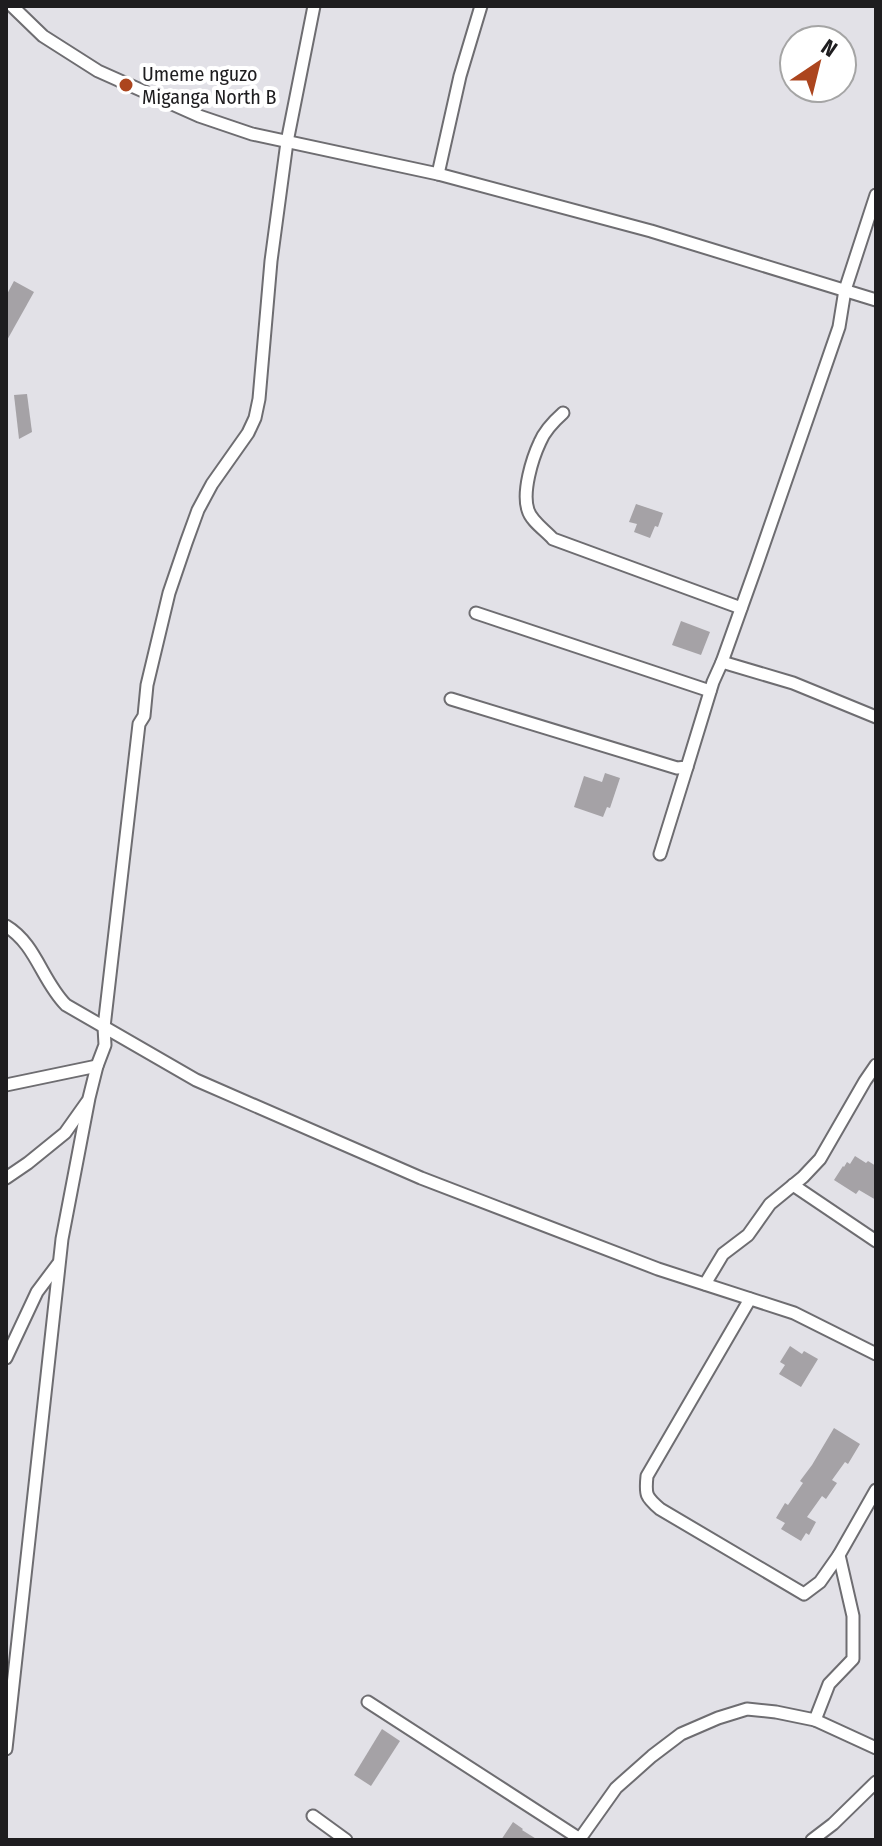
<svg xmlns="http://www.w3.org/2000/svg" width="882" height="1846" font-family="'Fira Sans Condensed',sans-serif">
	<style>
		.building { fill: #a5a2a6 }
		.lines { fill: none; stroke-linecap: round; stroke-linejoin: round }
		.minor-casing { stroke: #6e6d71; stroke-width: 15 }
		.minor { stroke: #fff; stroke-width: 11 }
		.poi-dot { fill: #ac451e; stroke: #fff; stroke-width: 3 }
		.labels { text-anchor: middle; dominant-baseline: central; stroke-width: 8; stroke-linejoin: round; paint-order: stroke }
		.poi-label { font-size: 20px; fill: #1e1d1f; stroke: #fff; text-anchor: start }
	</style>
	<rect width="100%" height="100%" fill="#e2e1e7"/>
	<!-- building -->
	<g class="building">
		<path d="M14,281L34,292L6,342V296Z"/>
		<path d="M27,394L32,432L19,439L14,395Z"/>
		<path d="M636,504L663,513L658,527L655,526L650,538L634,532L637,524L629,522Z"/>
		<path d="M681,621L710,632L701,655L672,645Z"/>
		<path d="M605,773L620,778L610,808L607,807L603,817L574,807L584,776L602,782Z"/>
		<path d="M855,1156L866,1163L868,1161L876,1166V1200L859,1190L856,1194L834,1180L843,1166L844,1167L847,1162L850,1164Z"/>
		<path d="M790,1346L802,1354L804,1351L818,1359L801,1387L779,1374L785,1365L780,1362Z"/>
		<path d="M834,1428L860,1444L848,1464L845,1462L832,1480L837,1483L826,1499L822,1496L807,1517L816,1522L809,1535L806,1533L801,1541L781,1529L785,1523L776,1518L785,1503L788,1505L803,1483L800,1481L812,1465Z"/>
		<path d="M382,1729L400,1741L371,1786L354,1775Z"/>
		<path d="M513,1822L523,1829L522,1830L538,1840H501Z"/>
	</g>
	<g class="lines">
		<defs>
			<g id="minor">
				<path d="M12,6L43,36L98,71L199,116L252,134L438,174L651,231L876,300"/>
				<path d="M438,174L460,76L481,6"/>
				<path d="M563,413C554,421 545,430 540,442C532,459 522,492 528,510C531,521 545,530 553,539L741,608"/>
				<path d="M476,613L710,691"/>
				<path d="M722,662L793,683L876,717"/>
				<path d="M451,699L677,768L687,767L713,682L722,662L757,564L839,327L845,290L876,195"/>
				<path d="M660,854L687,767"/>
				<path d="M6,926C36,944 42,981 66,1005L196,1080L421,1178L658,1269L794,1313L876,1354"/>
				<path d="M6,1085L97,1066"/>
				<path d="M6,1178L28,1163L65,1133L87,1102"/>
				<path d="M793,1185L876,1241"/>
				<path d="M705,1284L723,1254L748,1235L770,1204L803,1177L820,1159L865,1081L876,1065"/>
				<path d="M750,1299L647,1476C645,1495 646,1497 660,1509L804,1594L820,1582L839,1555"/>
				<path d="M6,1358L37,1292L58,1264"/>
				<path d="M368,1702L580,1839"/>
				<path d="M815,1720L829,1684L853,1659V1616L839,1555L876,1490"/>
				<path d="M6,1749L62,1239L89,1098L97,1066L105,1045L104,1027L139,724L144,716L147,685L169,593L186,543L198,510L212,484L248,433L255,418L259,399L271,261L287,142L314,6"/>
				<path d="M313,1816L346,1840"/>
				<path d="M579,1840L616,1788L652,1756L681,1734L718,1718L747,1709L776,1712L815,1720L876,1748"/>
				<path d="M812,1840L833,1824L876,1782"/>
			</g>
		</defs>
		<!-- minor casing -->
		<use href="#minor" class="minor-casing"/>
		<!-- minor -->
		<use href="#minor" class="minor"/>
	</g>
	<!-- markers -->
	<circle class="poi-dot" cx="126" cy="85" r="8"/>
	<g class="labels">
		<!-- poi labels -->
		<g class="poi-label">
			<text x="142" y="74">Umeme nguzo<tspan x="142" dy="23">Miganga North B</tspan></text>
		</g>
	</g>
	<!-- border -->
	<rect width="882" height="1846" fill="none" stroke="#1e1d1f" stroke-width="16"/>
	<!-- north arrow -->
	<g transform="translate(818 64) rotate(35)"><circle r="38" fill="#ffffff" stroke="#a5a5a5" stroke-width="2"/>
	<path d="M0-6L14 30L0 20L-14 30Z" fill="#ac451e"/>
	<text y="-12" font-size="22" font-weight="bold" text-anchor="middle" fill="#1e1d1f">N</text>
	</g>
</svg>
